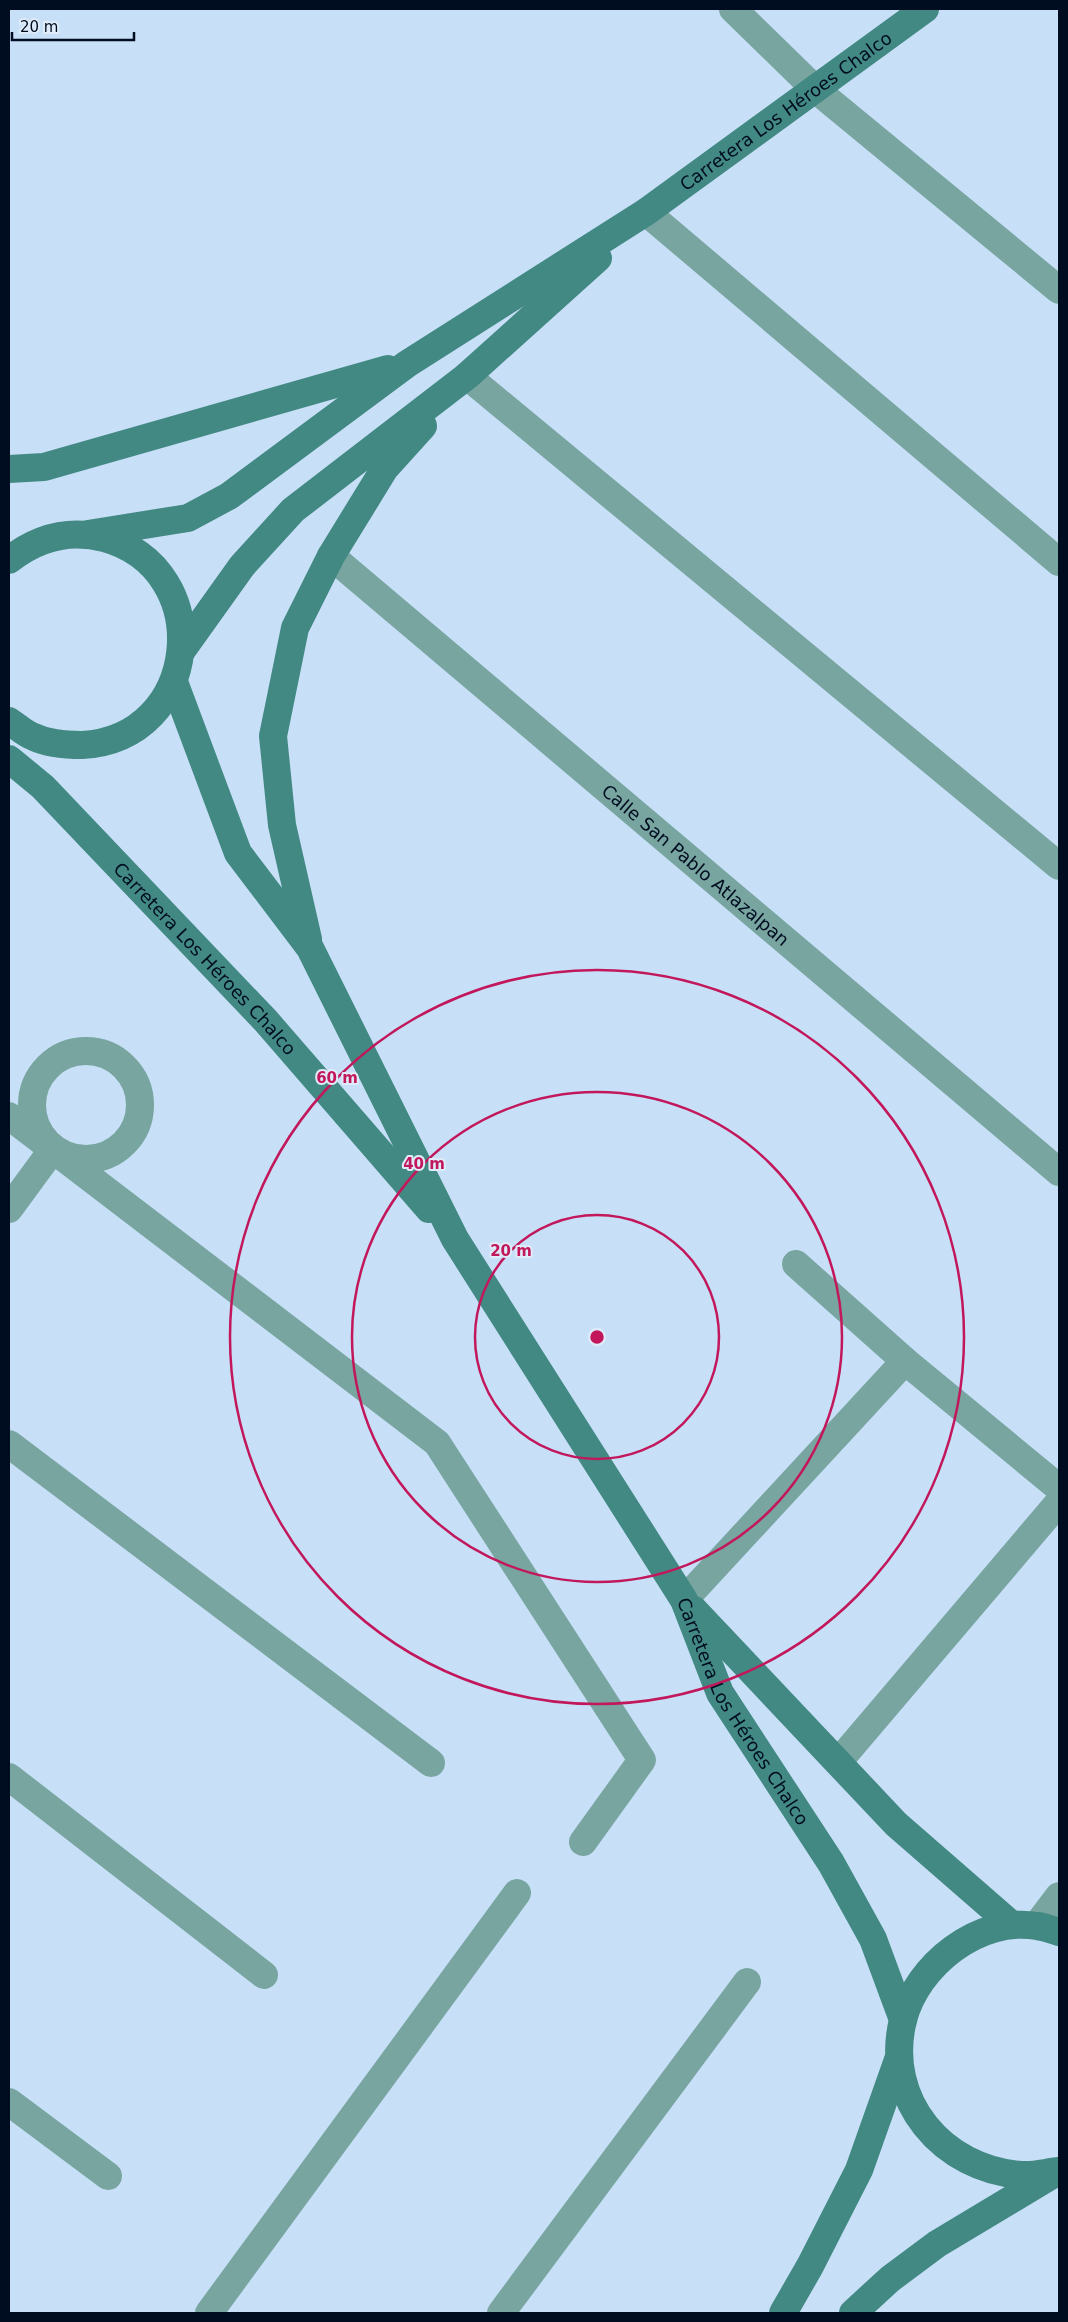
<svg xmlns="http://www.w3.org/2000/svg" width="1068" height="2322" font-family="'DejaVu Sans',sans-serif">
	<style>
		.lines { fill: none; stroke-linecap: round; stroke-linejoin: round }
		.street { stroke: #79a5a0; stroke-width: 28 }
		.secondary { stroke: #438983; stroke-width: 28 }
		.ring { fill: none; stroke: #c2185b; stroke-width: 2.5 }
		.labels { text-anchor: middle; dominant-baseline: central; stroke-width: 4; stroke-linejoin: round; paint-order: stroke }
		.street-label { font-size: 18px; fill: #000d21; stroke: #dfebf8 }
		.centre { fill: #c2185b; stroke: #dfebf8; stroke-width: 2.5 }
		.ring-label { font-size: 15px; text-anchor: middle; font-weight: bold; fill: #c2185b; stroke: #dfebf8; stroke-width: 4; stroke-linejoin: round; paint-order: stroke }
	</style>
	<rect width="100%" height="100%" fill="#c7e0f8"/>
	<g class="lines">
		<!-- street -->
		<g class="street">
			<path d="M733,9L815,89L1059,290"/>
			<path d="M646,212L1059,562"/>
			<path d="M467,376L1059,866"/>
			<path id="s1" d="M331,556L1059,1172"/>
			<circle cx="86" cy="1105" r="54"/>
			<path d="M9,1116L437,1443L642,1760L583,1842"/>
			<path d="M9,1209L53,1149"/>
			<path d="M796,1264L905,1361L1059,1488"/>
			<path d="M9,1444L431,1763"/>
			<path d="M684,1600L905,1361"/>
			<path d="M839,1761L1059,1502"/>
			<path d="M9,1777L264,1975"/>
			<path d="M1037,1925L1059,1896"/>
			<path d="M9,2102L108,2176"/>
			<path d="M209,2313L517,1893"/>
			<path d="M501,2313L747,1982"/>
		</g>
		<!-- secondary -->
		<g class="secondary">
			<path d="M9,469L44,467L388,369"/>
			<path id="s2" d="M88,534L188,518L229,496L407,364L646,212L925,9"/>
			<path d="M9,560C37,538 69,529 104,538C218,569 201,739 82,745C67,745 49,744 34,737C25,734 17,726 9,721"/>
			<path d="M182,650L242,566L293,510L467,376L598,258"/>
			<path id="s3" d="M174,682L238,853L310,948L455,1239L684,1600L720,1693L831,1863L873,1939L903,2020"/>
			<path id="s4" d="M9,759L43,787L266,1021L429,1209"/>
			<path d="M308,939L282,825L273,736L295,628L331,556L385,468L423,426"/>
			<path d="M694,1610L896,1824L1012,1925"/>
			<path d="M1059,1932C1052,1930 1045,1927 1037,1926C979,1916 917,1965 903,2020C883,2100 943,2170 1022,2175C1034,2176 1047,2172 1059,2171"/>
			<path d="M783,2313L810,2266L859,2170L899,2057"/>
			<path d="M853,2313L890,2279L937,2244L1052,2175"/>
		</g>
	</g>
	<!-- distance rings -->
	<g class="ring">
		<circle cx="597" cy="1337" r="122"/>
		<circle cx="597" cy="1337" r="245"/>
		<circle cx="597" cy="1337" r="367"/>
	</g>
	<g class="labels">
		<!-- street labels -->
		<g class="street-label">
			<text stroke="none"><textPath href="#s2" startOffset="825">Carretera Los Héroes Chalco</textPath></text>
			<text stroke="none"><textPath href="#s1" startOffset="478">Calle San Pablo Atlazalpan</textPath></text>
			<text stroke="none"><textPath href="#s4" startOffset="280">Carretera Los Héroes Chalco</textPath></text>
			<text stroke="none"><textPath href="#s3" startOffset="1181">Carretera Los Héroes Chalco</textPath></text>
		</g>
	</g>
	<circle cx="597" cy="1337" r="8" class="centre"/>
	<g class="ring-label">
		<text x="337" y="1083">60 m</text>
		<text x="424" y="1169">40 m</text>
		<text x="511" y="1256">20 m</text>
	</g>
	<!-- border -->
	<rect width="1068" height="2322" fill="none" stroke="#000d21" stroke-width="20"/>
	<!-- scale -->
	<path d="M12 32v8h122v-8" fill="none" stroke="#000d21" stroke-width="2.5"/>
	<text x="20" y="32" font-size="15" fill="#000d21" stroke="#dfebf8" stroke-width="4" paint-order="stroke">20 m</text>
</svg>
